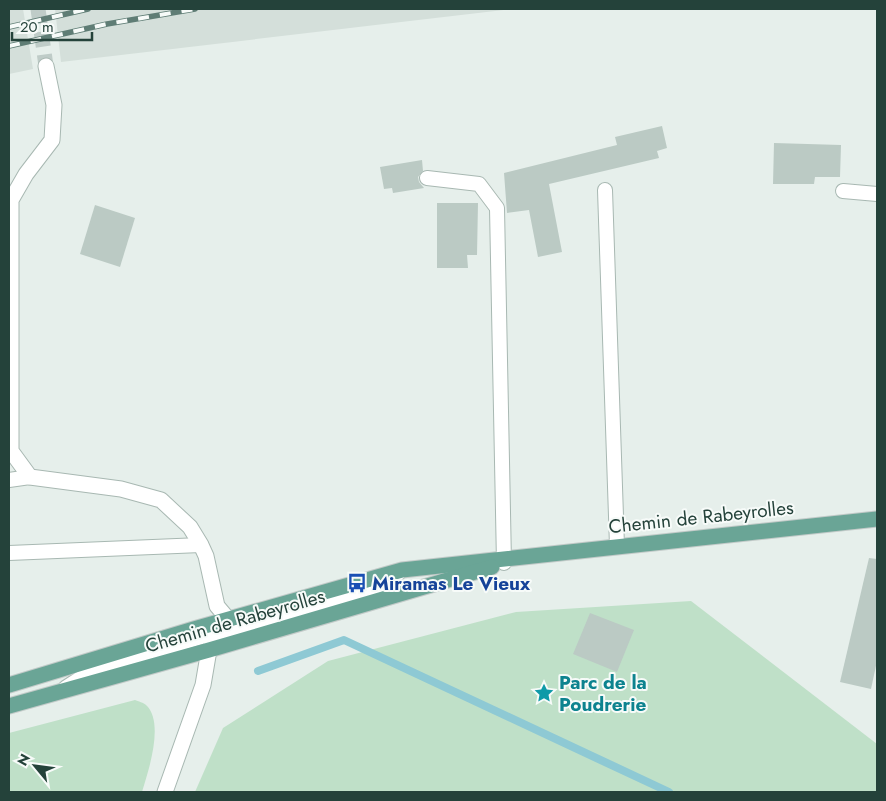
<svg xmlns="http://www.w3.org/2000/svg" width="886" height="801" font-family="Jost,sans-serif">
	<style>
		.built { fill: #d4dfda }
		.green { fill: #bfe0c8 }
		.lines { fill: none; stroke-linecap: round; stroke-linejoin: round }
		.stream { stroke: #8ec9d4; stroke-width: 8 }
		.building { fill: #bbcac4 }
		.minor-tunnel { stroke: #bfccc8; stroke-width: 15; stroke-dasharray: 15 8; stroke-linecap: butt }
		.service-casing { stroke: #a8b8b2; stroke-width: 16 }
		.minor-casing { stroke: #a8b8b2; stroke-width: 17 }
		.tertiary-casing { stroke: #a8b8b2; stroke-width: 17 }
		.primary-casing { stroke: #c2cac8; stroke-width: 17 }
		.service { stroke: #fff; stroke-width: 14 }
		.minor { stroke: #fff; stroke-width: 15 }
		.tertiary { stroke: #fff; stroke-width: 15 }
		.primary { stroke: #6aa596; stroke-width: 15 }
		.rail-casing { stroke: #5f7d75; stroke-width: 5.5 }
		.rail { stroke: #f7fbf9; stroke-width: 4; stroke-dasharray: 11; stroke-linecap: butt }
		.labels { text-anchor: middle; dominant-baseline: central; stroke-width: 4; stroke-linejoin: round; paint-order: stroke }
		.street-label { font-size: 19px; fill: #24423a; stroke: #f7fbf9 }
		.transit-label { font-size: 19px; font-weight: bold; fill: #164399; stroke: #f7fbf9; text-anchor: start }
		.culture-label { font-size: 19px; font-weight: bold; fill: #0d838f; stroke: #f7fbf9; text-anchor: start }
	</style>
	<rect width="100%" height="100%" fill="#e6efeb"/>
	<!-- built -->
	<g class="built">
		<path d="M9,9H23L33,69L9,74Z"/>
		<path d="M55,9H513L61,62Z"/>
	</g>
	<!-- green -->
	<g class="green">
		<path d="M691,601L877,744V792H195L223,728L328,661L516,612Z"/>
		<path d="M135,700C138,701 144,703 146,705C165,722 148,772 142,792H9V733Z"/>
	</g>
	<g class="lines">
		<!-- stream -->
		<path class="stream" d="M258,671L344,640L669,792"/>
	</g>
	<!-- building -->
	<g class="building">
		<path d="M662,126L667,148L657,151L659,158L549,184L562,252L538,257L529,210L507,213L504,173L617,145L615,137Z"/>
		<path d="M774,143L841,145L840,177H815L814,184H773Z"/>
		<path d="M422,160L423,171L418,177L419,182L424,188L393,193L392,188L384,189L380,167Z"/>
		<path d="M437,203H478L477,255H467L468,268H437Z"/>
		<path d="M95,205L135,218L120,267L80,254Z"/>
		<path d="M869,558L877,559V661L871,689L840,682Z"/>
		<path d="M590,613L634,630L617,672L573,654Z"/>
	</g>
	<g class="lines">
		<!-- minor-tunnel -->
		<path class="minor-tunnel" d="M38,9L46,66"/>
		<defs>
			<g id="service">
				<path d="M427,178L479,184L497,208L504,563"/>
				<path d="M605,190L617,546"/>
				<path d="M843,191L877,194"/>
				<path d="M9,480L30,477"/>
				<path d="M9,553L201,545"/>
			</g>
			<path id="minor" d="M46,66L54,105L52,140L26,174L11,200V451L30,477L121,489L161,500L190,527L201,545L206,556L217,606L228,619L209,634L94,670L66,688"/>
			<g id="tertiary">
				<path d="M209,650L220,640L255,623L372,590L399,572"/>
				<path d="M165,792L203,685L209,650L214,642"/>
			</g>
			<g id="primary">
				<path d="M9,685L194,629L402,570L877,519"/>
				<path d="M9,706L209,650L492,567"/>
			</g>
		</defs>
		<!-- service casing -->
		<use href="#service" class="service-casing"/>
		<!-- minor casing -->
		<use href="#minor" class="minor-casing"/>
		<!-- tertiary casing -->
		<use href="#tertiary" class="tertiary-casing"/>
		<!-- primary casing -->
		<use href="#primary" class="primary-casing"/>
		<!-- service -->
		<use href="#service" class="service"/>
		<!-- minor -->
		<use href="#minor" class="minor"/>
		<!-- tertiary -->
		<use href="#tertiary" class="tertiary"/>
		<!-- primary -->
		<use href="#primary" class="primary"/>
		<defs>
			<g id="rail">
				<path d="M9,27L88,9"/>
				<path d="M9,46L107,24L195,9"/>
			</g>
		</defs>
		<!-- rail casing -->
		<use href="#rail" class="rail-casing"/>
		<!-- rail -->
		<use href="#rail" class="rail"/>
	</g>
	<!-- icons -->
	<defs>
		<symbol id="bus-bare" viewBox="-9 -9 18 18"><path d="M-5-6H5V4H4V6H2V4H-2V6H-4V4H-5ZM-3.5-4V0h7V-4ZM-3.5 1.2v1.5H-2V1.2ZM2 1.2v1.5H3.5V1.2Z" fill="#1a4fb4" stroke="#f7fbf9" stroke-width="2.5" paint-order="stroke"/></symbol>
		<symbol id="sight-bare" viewBox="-9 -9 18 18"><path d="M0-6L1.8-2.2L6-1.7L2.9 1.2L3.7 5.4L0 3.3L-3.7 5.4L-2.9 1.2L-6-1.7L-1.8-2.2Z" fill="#0f9aa8" stroke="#f7fbf9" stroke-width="2.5" paint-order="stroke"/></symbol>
	</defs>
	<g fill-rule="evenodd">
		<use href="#bus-bare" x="343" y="569" width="28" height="28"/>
		<use href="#sight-bare" x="530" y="679" width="28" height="28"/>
	</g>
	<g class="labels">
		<!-- street labels -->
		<g class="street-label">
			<text transform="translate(701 517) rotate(-6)">Chemin de Rabeyrolles</text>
			<text transform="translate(235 621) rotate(-16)">Chemin de Rabeyrolles</text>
		</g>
		<!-- transit labels -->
		<g class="transit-label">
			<text x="372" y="583">Miramas Le Vieux</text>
		</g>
		<!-- culture labels -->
		<g class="culture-label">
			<text x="559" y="682">Parc de la<tspan x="559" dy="22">Poudrerie</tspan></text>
		</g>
	</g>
	<!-- border -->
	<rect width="886" height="801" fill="none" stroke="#24423a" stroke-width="20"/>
	<!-- north arrow -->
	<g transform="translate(35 766) rotate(299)" stroke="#f7fbf9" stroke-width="4" paint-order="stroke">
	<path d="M0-4L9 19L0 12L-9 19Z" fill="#24423a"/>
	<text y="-8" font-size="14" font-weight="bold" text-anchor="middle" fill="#24423a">N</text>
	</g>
	<!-- scale -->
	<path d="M12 32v8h80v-8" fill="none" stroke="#24423a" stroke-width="2.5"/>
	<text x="20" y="32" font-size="15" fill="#24423a" stroke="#f7fbf9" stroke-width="4" paint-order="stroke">20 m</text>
</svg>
